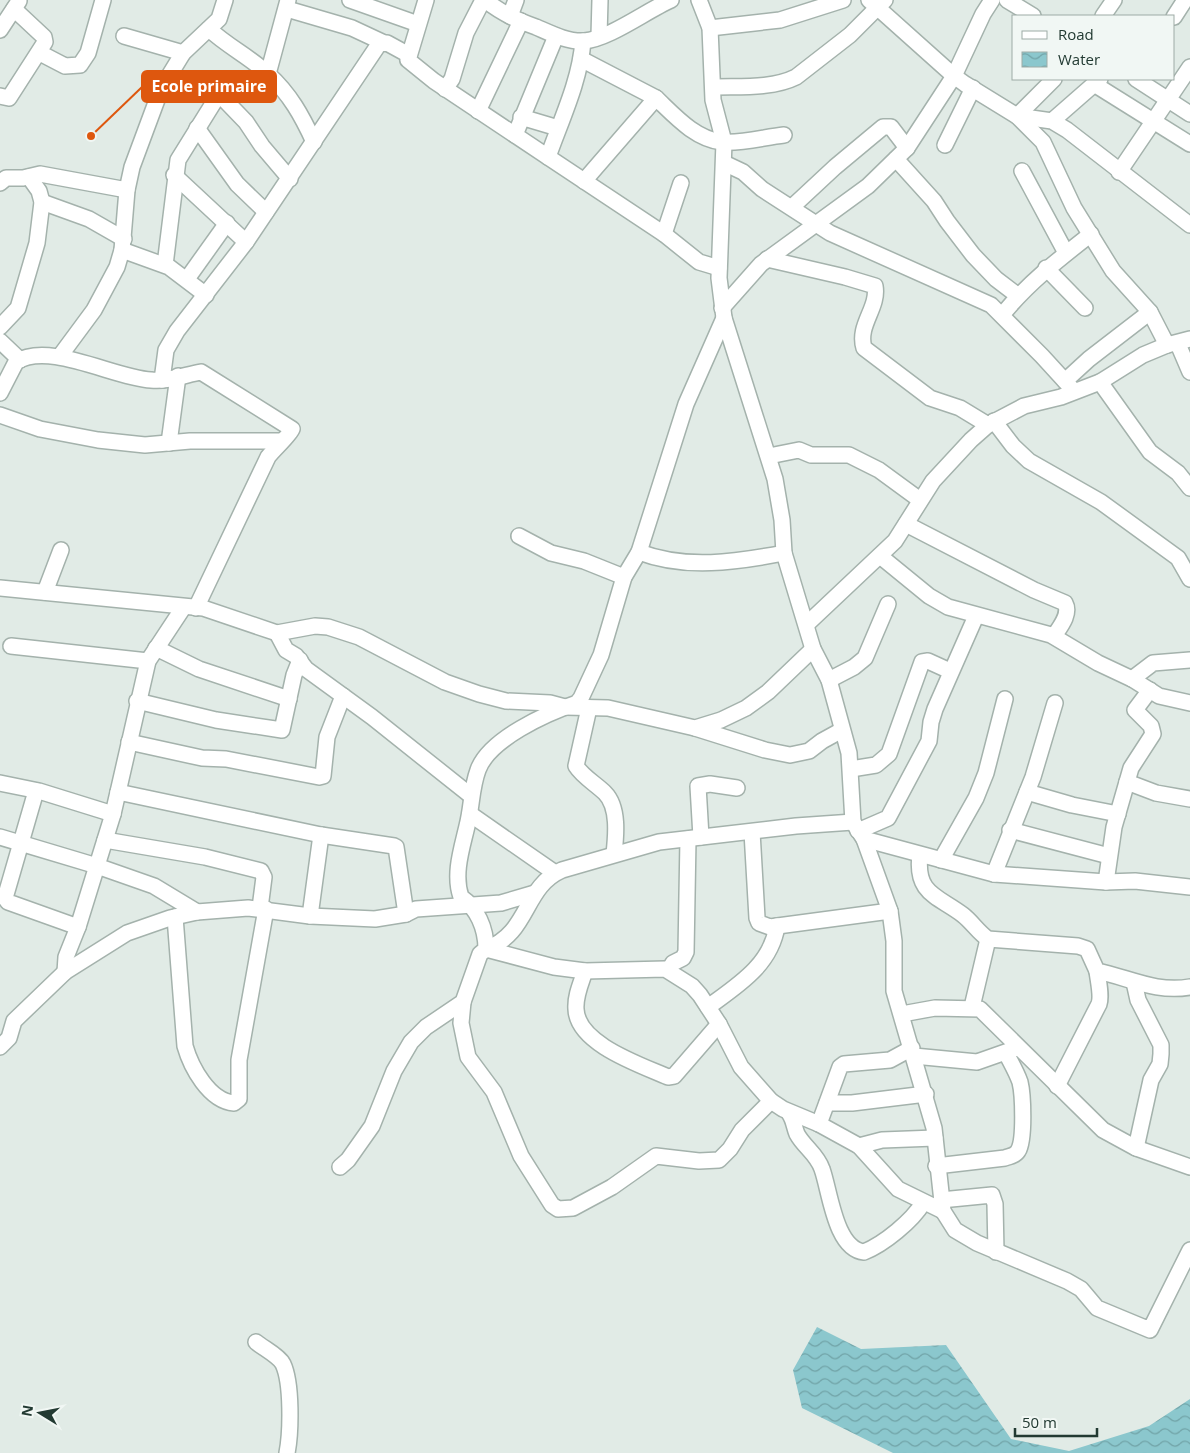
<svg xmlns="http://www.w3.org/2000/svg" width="1190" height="1453" font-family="'Open Sans',sans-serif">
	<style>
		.water { fill: url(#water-waves) }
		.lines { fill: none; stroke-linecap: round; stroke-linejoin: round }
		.minor-casing { stroke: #a4b2ac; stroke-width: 18 }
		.minor { stroke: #fff; stroke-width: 15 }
		.leader { fill: none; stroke: #de570e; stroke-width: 2 }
		.callout-dot { fill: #de570e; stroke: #f1f7f4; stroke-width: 2 }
		.callout { fill: #de570e; stroke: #de570e; stroke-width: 2 }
		.callout-label { font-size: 16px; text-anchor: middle; font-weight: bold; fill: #fff }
	</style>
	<defs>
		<pattern id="water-waves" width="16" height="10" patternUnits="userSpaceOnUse" patternTransform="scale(1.25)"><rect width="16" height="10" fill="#8bc7cd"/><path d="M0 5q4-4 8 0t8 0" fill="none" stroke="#71a3a7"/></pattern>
	</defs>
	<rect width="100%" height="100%" fill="#e1ebe6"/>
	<!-- water -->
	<path class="water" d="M817,1327L861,1349L946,1345L1011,1439L1069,1451L1149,1426L1190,1399V1453H893L802,1408L793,1370Z"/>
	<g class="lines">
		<defs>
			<g id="minor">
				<path d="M350,0L418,24"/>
				<path d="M426,0L408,60L434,81L548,157C561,120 580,81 583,41"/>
				<path d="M485,0C500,12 518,21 536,27C550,33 567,42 584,41C609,39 646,11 671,0"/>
				<path d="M699,0L710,28L713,100L724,142L719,278L724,318L775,479L782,520L784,553L813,649L829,680L849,753L853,822L864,839L890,911L894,941V991L934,1128L943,1211L955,1230L977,1243L1067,1281L1081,1289L1097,1308L1150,1330L1190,1250"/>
				<path d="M869,0L954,76L965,84L1017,116L1052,121L1067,130L1190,225"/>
				<path d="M1007,0L1033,16"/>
				<path d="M287,9L352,28L382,42"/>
				<path d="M510,16L516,0"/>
				<path d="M1103,16L1114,0"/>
				<path d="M1174,17L1185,0"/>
				<path d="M710,28L780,20L843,0"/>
				<path d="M209,29C227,46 250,57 268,74C290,94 302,116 314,142"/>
				<path d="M0,30L19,1"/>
				<path d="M124,36L183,53"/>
				<path d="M599,36L600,0"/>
				<path d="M40,53L65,66L80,65L88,53L103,0"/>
				<path d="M581,59L656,98L584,181"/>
				<path d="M268,74L288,0"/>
				<path d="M1054,79L1017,116L1043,142L1074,208L1113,271L1150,312L1167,345"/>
				<path d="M1136,79L1190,114"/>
				<path d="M1094,84L1190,144"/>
				<path d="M714,87C739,86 772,89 796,77L850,35L885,0"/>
				<path d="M445,89L452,79L466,33L483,0"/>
				<path d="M0,96L9,98L45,42L44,37L14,9"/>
				<path d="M656,98C675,116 695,139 722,142C741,144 765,137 784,135"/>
				<path d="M478,111L521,21"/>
				<path d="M521,117L558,128"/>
				<path d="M1052,121L1100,79"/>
				<path d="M197,128L237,184L266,212"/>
				<path d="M515,135L556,36"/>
				<path d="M945,145L973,88"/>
				<path d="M548,157L664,234L699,262L719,268"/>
				<path d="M896,159L934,201L947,221L973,255L996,279L1017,295"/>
				<path d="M724,163L743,172L762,189L830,233L991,305L1042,356L1074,391"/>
				<path d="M1022,171L1066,253"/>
				<path d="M1119,172L1190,67"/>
				<path d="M174,175L246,242"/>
				<path d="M0,183L6,178H23L40,174L127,190"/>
				<path d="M42,202L89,219L124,239"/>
				<path d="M792,207L835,167L883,127H891L907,148"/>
				<path d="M664,234L681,183"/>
				<path d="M122,250L169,267L206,295"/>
				<path d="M767,259L845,277L875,286C879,308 857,325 864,348L930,398L960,408L988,425"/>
				<path d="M165,265L178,160L219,94L246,122L262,146L290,179"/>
				<path d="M1046,268L1085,308"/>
				<path d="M187,279L227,223"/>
				<path d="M722,308L761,264L868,186L907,148L954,76L983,14L992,0"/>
				<path d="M1002,315C1028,283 1059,259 1091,234"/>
				<path d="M0,327L18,308L37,243L42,202L39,191L29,177"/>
				<path d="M0,341L20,360"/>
				<path d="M1178,344L1190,372"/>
				<path d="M60,356L94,310L117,267L122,250L127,190L132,167L161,89L183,53L219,19L225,0"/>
				<path d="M162,380L166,350L177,331L246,242L379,44L387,43L409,55"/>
				<path d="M1065,381L1089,359L1150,312"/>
				<path d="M1100,382L1150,452L1178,473L1190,488"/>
				<path d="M0,393L16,362C49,341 114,378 151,380C167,382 185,375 201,372L292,429C290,435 274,449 268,457L196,608"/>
				<path d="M0,415L40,429L98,440L145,445L190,441H280"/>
				<path d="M994,421L1013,446L1029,461L1101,502L1178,558L1190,579"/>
				<path d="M169,443L178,376"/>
				<path d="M769,456L799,450L811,455H849L879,470L920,500"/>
				<path d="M906,524L1034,590L1065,603C1071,614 1060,627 1054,636"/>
				<path d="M519,536L551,553L584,561L624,577"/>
				<path d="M639,552C686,570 736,562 784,553"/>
				<path d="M880,556L929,596L948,607L1051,635L1098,663L1132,679L1159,696L1190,703"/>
				<path d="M0,588L203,608L277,633L315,626L328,627L359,637L445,682L479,694L506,701L550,703L565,707L608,708L695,728L721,720L746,708L768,692L813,649"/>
				<path d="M45,592L61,550"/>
				<path d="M807,624L895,541L933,481L971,440L988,425L1024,406L1061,397L1100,382L1143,355L1167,345L1190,339"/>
				<path d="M277,633L286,650L296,656L306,669L372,717L470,795"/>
				<path d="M11,646L148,661"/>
				<path d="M156,648L199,669L289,699"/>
				<path d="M1132,679L1153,663L1190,660"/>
				<path d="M829,680L854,667L865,658L888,604"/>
				<path d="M137,701L216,720L282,730L294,675L300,660"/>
				<path d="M589,708L576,766C583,777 596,784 605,793C619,807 616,836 614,854"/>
				<path d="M695,728L765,750L790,755L809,751L822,741L842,730"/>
				<path d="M129,742L202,758L226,759L319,777L323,776L327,737L343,696"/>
				<path d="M851,769L876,765L889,754L922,662L928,661L950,671"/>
				<path d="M1127,782L1156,793L1190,799"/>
				<path d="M0,783L39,791L113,814"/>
				<path d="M36,791L5,898L8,902L78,927"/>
				<path d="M118,792L321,835L394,846L396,847L406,914"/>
				<path d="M1027,792L1072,805L1118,814"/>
				<path d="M470,814L555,873"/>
				<path d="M1010,830L1109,856"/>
				<path d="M858,831L888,818L929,741L931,722L935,709L976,616"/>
				<path d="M752,832L757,918L759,923L770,927L890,911"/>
				<path d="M0,837L97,866L154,886L197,912"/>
				<path d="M701,837L698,786L710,784L737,788"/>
				<path d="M864,839L994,874L1106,882L1135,881L1190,887"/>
				<path d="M105,840L205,857L261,871L264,877L260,908"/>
				<path d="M920,855C915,894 938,896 963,915C972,922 978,932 988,939L1078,946L1087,949L1097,971C1130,978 1156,993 1190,987"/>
				<path d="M941,860L976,798L986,773L1005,699"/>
				<path d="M994,874L1033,777L1055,703"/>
				<path d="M1106,882L1114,827L1131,768L1153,734L1151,726L1135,710L1150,690"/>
				<path d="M310,916L321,835"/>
				<path d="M175,917L185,1046C191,1067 209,1101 234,1103L239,1099V1060L266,909"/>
				<path d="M486,949L554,967L585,971L665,969L692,986L700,995L719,1024L741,1067L771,1101L783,1109L819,1124L859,1146L898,1189L943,1211"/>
				<path d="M486,949C530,933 523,887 562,870L659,842L796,826L853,822"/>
				<path d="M669,970L673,963L683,958L686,952L688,839"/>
				<path d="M585,971C581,983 575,996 576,1009C577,1044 641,1065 668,1077L674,1076L719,1024"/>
				<path d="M65,972L66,957L78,927L113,814L148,661L183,608"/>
				<path d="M1134,982L1138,1000L1161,1045V1054L1160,1064L1151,1080L1136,1148"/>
				<path d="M463,1002L461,1023L468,1057L494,1092L521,1156L552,1205L558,1209L573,1208L612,1187L656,1156L699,1161L719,1160L730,1149L742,1130L771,1101"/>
				<path d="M708,1007C738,985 771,965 777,926"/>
				<path d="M972,1007L988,939"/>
				<path d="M902,1014L935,1008L980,1009L1103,1130L1136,1148L1190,1167"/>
				<path d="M0,1047L9,1038L14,1021L65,972L127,933L170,918L197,912L248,908L310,916L375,919L406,914L416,909L501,903L535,893"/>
				<path d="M914,1056L977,1062L1014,1049"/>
				<path d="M1057,1086L1099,1004C1102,996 1098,980 1097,971"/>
				<path d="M827,1103H852L926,1094"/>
				<path d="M789,1113C794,1120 794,1127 797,1134C804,1147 817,1154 822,1169C830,1191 835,1249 864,1252C884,1244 912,1221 923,1203"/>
				<path d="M819,1124L840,1067L844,1064L890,1060L912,1048"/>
				<path d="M859,1146L882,1140L935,1138"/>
				<path d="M936,1166L1005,1158C1010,1156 1015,1156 1018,1151C1025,1140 1023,1094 1020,1082C1016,1071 1011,1063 1006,1053"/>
				<path d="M340,1167L348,1160L372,1126L394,1071L411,1042L426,1027L463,1002L480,954L486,949C486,928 477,908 461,897C453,874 462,848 467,826C472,807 471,789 478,770C489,739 547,713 577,703L581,698L601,655L624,577L639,552L686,404L724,318"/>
				<path d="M941,1200L992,1195L995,1204L996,1252"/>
				<path d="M256,1342C263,1348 279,1356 283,1364C292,1383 291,1432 287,1453"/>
			</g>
		</defs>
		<!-- minor casing -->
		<use href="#minor" class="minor-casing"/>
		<!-- minor -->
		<use href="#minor" class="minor"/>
	</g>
	<!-- callouts -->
	<path class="leader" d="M91 136L142 87"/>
	<circle class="callout-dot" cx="91" cy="136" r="5"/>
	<rect class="callout" x="142" y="71" width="134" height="31" rx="5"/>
	<g class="callout-label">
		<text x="209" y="92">Ecole primaire</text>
	</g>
	<!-- legend -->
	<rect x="1012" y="15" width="162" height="65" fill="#f1f7f4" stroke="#9eaba6"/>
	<rect x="1022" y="31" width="25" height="8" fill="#ffffff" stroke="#9eaba6"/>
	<text x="1058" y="40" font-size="15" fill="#223a32">Road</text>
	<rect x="1022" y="52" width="25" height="15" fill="url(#water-waves)" stroke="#9eaba6"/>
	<text x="1058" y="65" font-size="15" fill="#223a32">Water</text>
	<!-- north arrow -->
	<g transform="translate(40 1413) rotate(280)" stroke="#f1f7f4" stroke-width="4" paint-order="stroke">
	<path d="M0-4L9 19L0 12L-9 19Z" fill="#223a32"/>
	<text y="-8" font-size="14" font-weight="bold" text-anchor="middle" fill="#223a32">N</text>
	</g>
	<!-- scale -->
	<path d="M1015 1428v8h82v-8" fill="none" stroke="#223a32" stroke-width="2.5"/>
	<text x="1022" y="1428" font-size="15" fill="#223a32" stroke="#f1f7f4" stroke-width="4" paint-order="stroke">50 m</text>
</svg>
